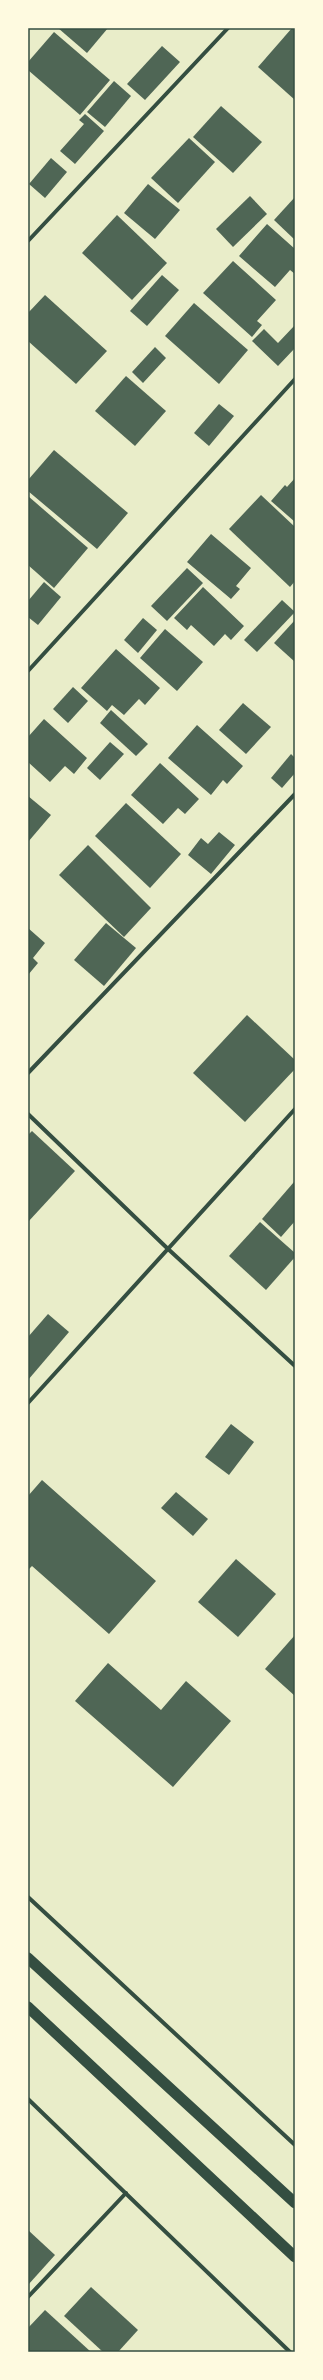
<svg xmlns="http://www.w3.org/2000/svg" width="323" height="2380" font-family="'Public Sans',sans-serif">
	<style>
		.building { fill: #4f6655 }
		.lines { fill: none; stroke-linecap: round; stroke-linejoin: round }
		.minor { stroke: #344e41; stroke-width: 4 }
		.trunk { stroke: #344e41; stroke-width: 11 }
		.neatline { fill: none; stroke: #344e41; stroke-width: 1.5 }
	</style>
	<rect width="100%" height="100%" fill="#e9edc9"/>
	<!-- building -->
	<g class="building">
		<path d="M58,28H108L87,53Z"/>
		<path d="M292,28L295,29V100L258,67Z"/>
		<path d="M54,32L110,80L80,115L28,70V62Z"/>
		<path d="M162,46L180,62L145,100L127,84Z"/>
		<path d="M114,81L131,96L105,127L87,112Z"/>
		<path d="M221,106L262,142L233,173L193,137Z"/>
		<path d="M85,114L104,131L75,164L60,151L84,124L79,120Z"/>
		<path d="M189,138L215,162L178,203L151,178Z"/>
		<path d="M51,158L67,172L45,198L29,184Z"/>
		<path d="M148,184L180,210L155,239L124,213Z"/>
		<path d="M250,196L267,214L233,247L216,229Z"/>
		<path d="M295,197V240L274,220Z"/>
		<path d="M117,215L167,263L132,300L82,253Z"/>
		<path d="M267,224L295,249V274L290,270L275,287L239,256Z"/>
		<path d="M233,261L276,300L257,321L262,325L252,337L203,293Z"/>
		<path d="M162,275L179,290L147,326L130,311Z"/>
		<path d="M45,295L107,351L76,384L28,341V313Z"/>
		<path d="M194,303L248,350L219,384L165,336Z"/>
		<path d="M295,325V348L278,366L252,341L264,329L278,343Z"/>
		<path d="M155,347L166,358L143,383L132,372Z"/>
		<path d="M126,376L166,411L135,446L95,411Z"/>
		<path d="M219,404L234,416L209,446L194,433Z"/>
		<path d="M54,450L128,513L97,549L28,491V480Z"/>
		<path d="M295,478V522L271,501L285,485L287,487Z"/>
		<path d="M261,495L295,527V581L290,587L229,529Z"/>
		<path d="M28,496L88,548L54,588L28,565Z"/>
		<path d="M211,534L251,568L236,586L240,589L231,599L187,562Z"/>
		<path d="M187,568L203,583L167,621L151,606Z"/>
		<path d="M44,582L61,597L38,625L28,617V601Z"/>
		<path d="M203,587L244,626L231,640L225,634L214,646L191,625L187,630L174,618Z"/>
		<path d="M282,600L295,612L257,652L244,640Z"/>
		<path d="M143,618L157,630L138,653L124,640Z"/>
		<path d="M295,620V662L274,643Z"/>
		<path d="M165,629L203,662L177,691L140,658Z"/>
		<path d="M116,649L160,688L145,705L139,699L124,715L112,705L107,711L81,688Z"/>
		<path d="M73,687L88,701L68,723L53,709Z"/>
		<path d="M243,703L271,727L246,754L219,730Z"/>
		<path d="M111,710L148,744L136,756L100,723Z"/>
		<path d="M44,719L87,758L74,774L65,766L50,782L28,762V737Z"/>
		<path d="M197,725L243,766L227,784L223,780L211,795L168,758Z"/>
		<path d="M110,742L124,754L100,780L87,768Z"/>
		<path d="M291,754L295,758V773L282,788L271,778Z"/>
		<path d="M160,763L199,799L185,814L178,808L163,824L131,795Z"/>
		<path d="M28,796L51,815L28,842Z"/>
		<path d="M126,803L181,854L150,888L95,836Z"/>
		<path d="M219,832L235,845L211,874L188,855L201,838L208,844Z"/>
		<path d="M88,845L151,908L124,937L59,875Z"/>
		<path d="M106,923L136,948L104,986L74,960Z"/>
		<path d="M28,928L45,943L33,958L38,963L28,975Z"/>
		<path d="M247,1015L295,1060V1069L245,1122L193,1073Z"/>
		<path d="M32,1131L75,1171L28,1222V1135Z"/>
		<path d="M294,1182L295,1221L281,1237L262,1219Z"/>
		<path d="M260,1222L295,1253V1257L266,1290L229,1256Z"/>
		<path d="M48,1314L69,1332L28,1380V1337Z"/>
		<path d="M231,1424L254,1442L229,1475L205,1457Z"/>
		<path d="M42,1480L156,1581L109,1634L32,1566L28,1570V1496Z"/>
		<path d="M176,1492L208,1519L193,1536L161,1508Z"/>
		<path d="M236,1559L276,1594L238,1637L198,1602Z"/>
		<path d="M295,1635V1696L265,1669Z"/>
		<path d="M108,1663L161,1710L186,1681L231,1721L173,1787L75,1701Z"/>
		<path d="M28,2230L55,2255L28,2285Z"/>
		<path d="M91,2287L138,2330L118,2352H103L64,2316Z"/>
		<path d="M45,2310L91,2352H28V2328Z"/>
	</g>
	<g class="lines">
		<!-- minor -->
		<g class="minor">
			<path d="M28,241L228,28"/>
			<path d="M28,671L295,379"/>
			<path d="M28,1073L295,794"/>
			<path d="M28,1114L167,1248L295,1366"/>
			<path d="M28,1403L295,1109"/>
			<path d="M28,1897L295,2145"/>
			<path d="M28,2099L290,2352"/>
			<path d="M28,2297L126,2193"/>
		</g>
		<!-- trunk -->
		<g class="trunk">
			<path d="M28,1958L295,2203"/>
			<path d="M28,2007L295,2257"/>
		</g>
	</g>
	<!-- border -->
	<rect width="323" height="2380" fill="none" stroke="#fefae0" stroke-width="58"/>
	<rect x="29" y="29" width="265" height="2322" class="neatline"/>
</svg>
